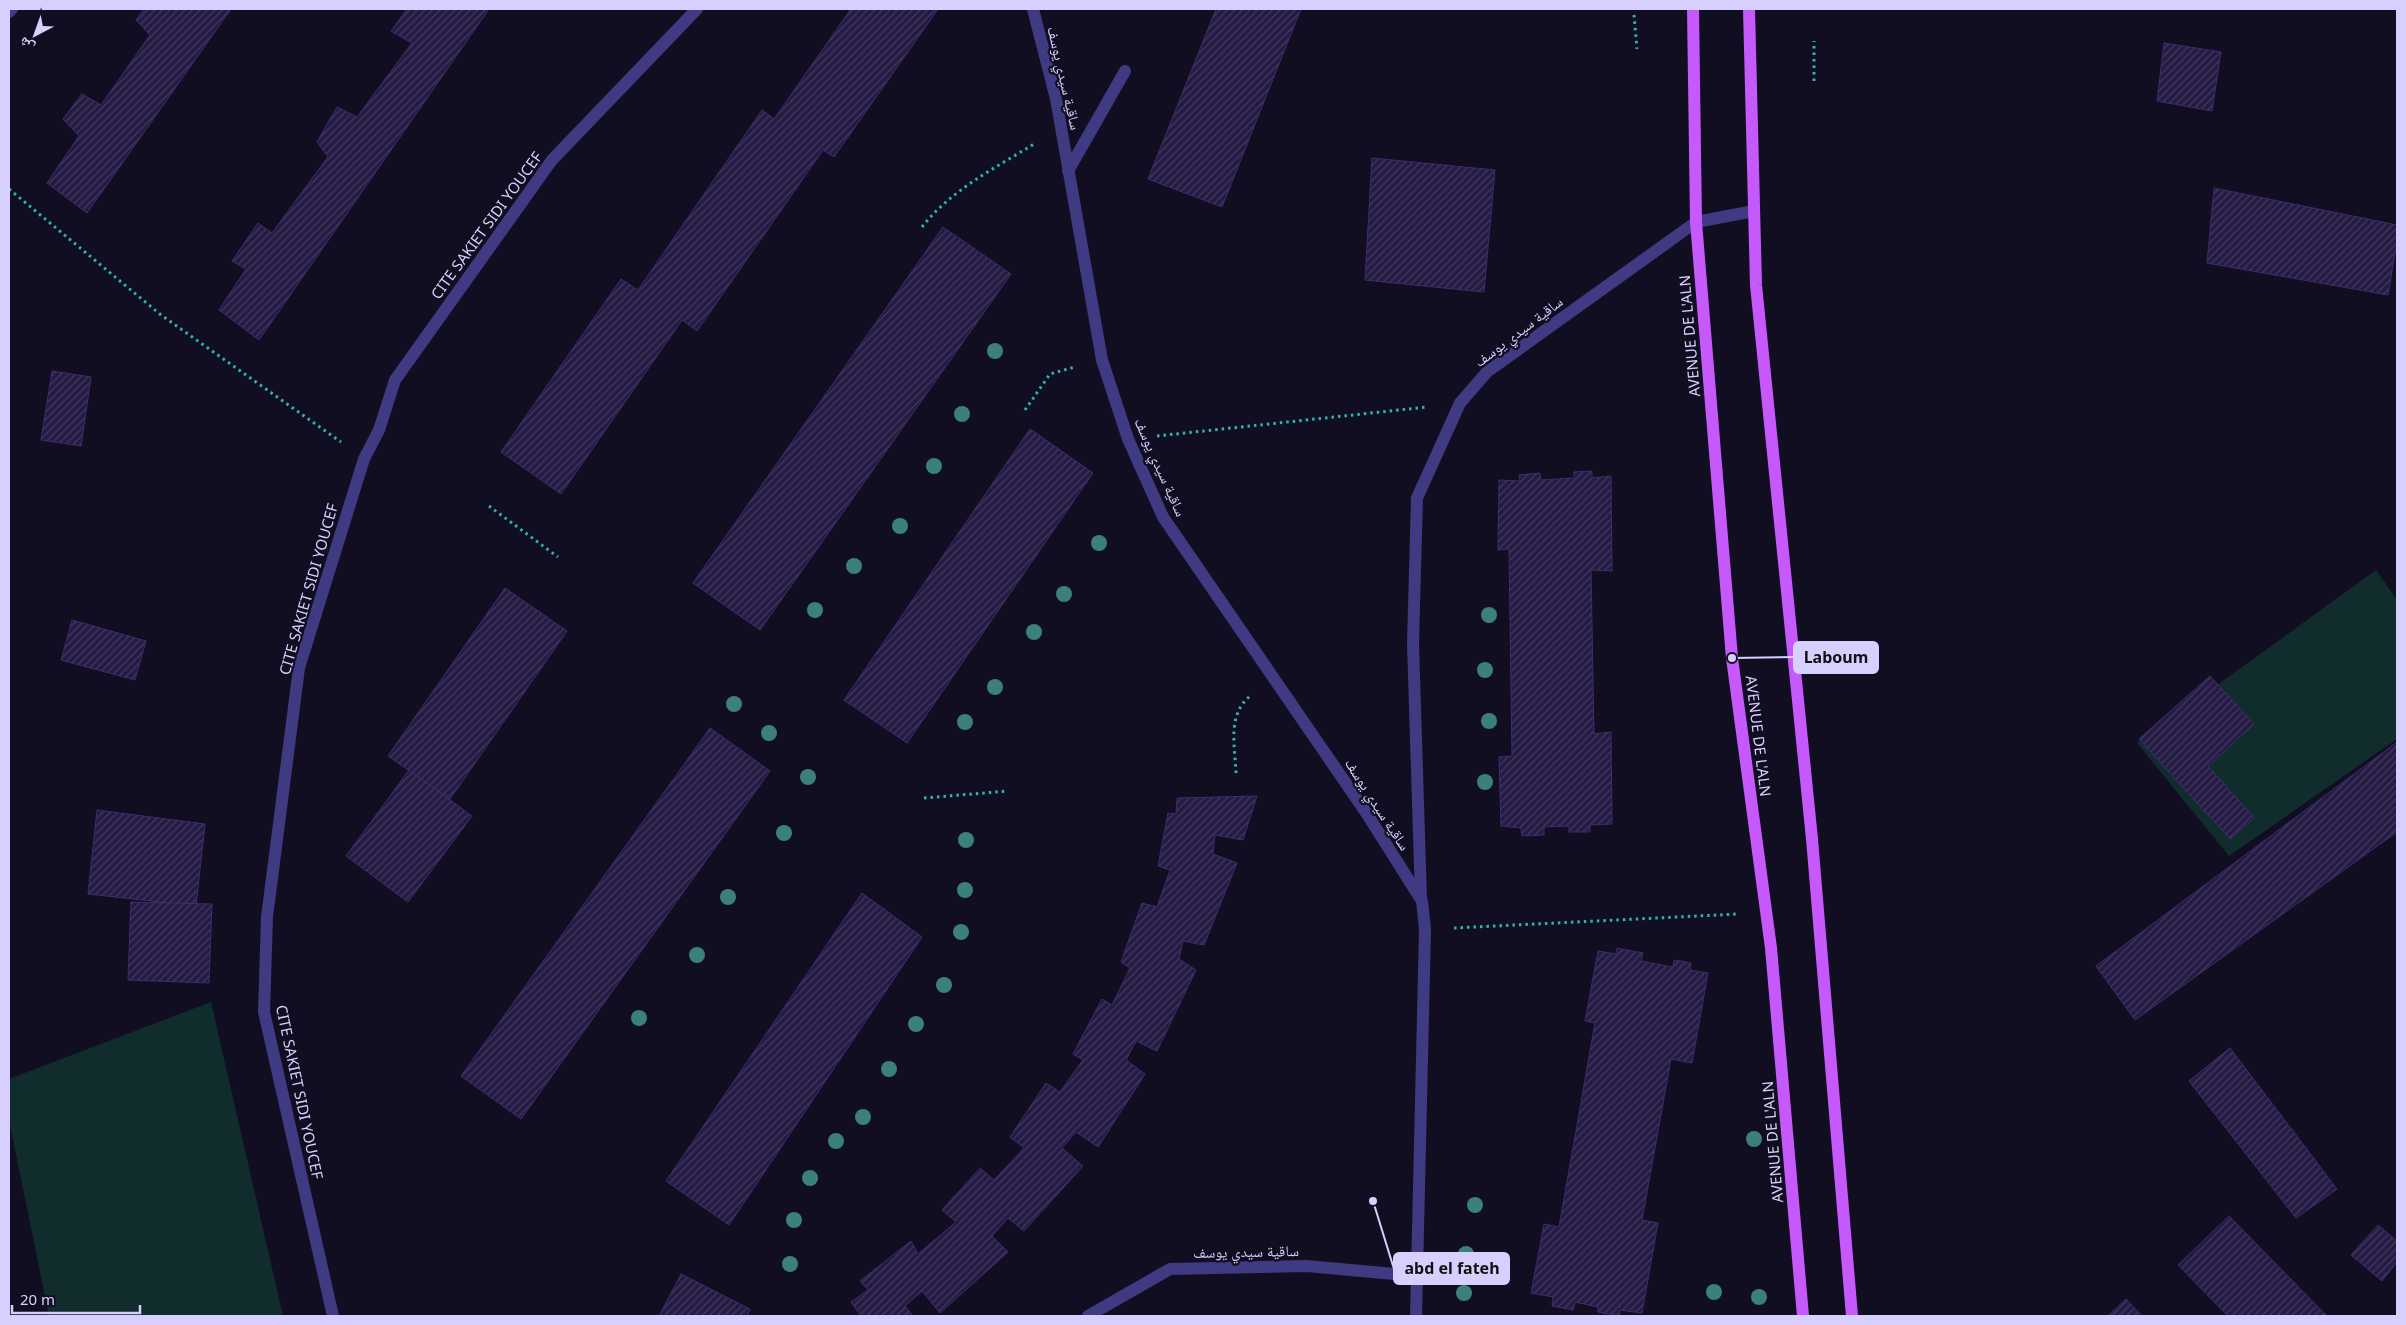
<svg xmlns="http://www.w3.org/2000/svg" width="2406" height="1325" font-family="'Noto Sans','Noto Naskh Arabic',sans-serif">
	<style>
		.pitch { fill: #112c2c }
		.building { fill: url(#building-hatch); stroke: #3c2d6f }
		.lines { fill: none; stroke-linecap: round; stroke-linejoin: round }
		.path { stroke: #30b2af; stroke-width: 3; stroke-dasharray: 2.5 4; stroke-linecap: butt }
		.minor { stroke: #3f3a81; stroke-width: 12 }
		.major { stroke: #c559fc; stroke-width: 12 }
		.tree { fill: #3b807a }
		.labels { text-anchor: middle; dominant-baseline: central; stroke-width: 4.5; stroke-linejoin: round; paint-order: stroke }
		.street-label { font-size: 15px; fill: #d7d0fe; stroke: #120e22 }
		.leader { fill: none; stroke: #d7d0fe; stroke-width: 2 }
		.callout-dot { fill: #d7d0fe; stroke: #120e22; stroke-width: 2 }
		.callout { fill: #d7d0fe; stroke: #d7d0fe; stroke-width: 2 }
		.callout-label { font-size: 16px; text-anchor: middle; font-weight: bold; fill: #111 }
	</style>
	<defs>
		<pattern id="building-hatch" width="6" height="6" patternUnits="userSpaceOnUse" patternTransform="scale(1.25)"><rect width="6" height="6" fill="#241a43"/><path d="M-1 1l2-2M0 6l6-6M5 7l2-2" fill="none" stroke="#433a5f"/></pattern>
	</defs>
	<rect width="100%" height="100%" fill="#120e22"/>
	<!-- pitch -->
	<g class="pitch">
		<path d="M2376,570L2397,600V739L2229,856L2137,743Z"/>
		<path d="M211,1002L283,1316H49L9,1120V1079Z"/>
	</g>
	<!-- building -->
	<g class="building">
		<path d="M144,9H231L87,213L47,183L79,136L63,119L82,94L101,105L150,35L136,20Z"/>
		<path d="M407,9H489L259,340L219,310L246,269L232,261L258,223L272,233L328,157L317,142L337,107L357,117L412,43L391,31Z"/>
		<path d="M851,9H938L834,157L823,150L697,331L682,320L561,494L501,452L621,279L638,290L762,110L774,119Z"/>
		<path d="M1216,9H1301L1222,207L1148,179Z"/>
		<path d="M2164,43L2221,52L2212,111L2157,101Z"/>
		<path d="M1372,158L1495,170L1484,292L1365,280Z"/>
		<path d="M2214,188L2397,225V241L2388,295L2207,263Z"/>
		<path d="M943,227L1011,274L760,630L693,583Z"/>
		<path d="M52,371L91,377L81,446L41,440Z"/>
		<path d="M1030,429L1093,473L907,743L844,700Z"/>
		<path d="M1592,471V478L1611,476L1612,571L1591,570L1594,734L1611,732L1612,824L1590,825V832H1569V826L1544,827V835L1522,836L1521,828L1501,826L1499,757L1512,756L1509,549L1498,550L1499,480L1520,481L1519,475L1540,473L1541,480L1574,478V472Z"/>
		<path d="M505,588L567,631L450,799L388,756Z"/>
		<path d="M72,620L146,641L135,680L61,660Z"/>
		<path d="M2210,676L2254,724L2208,766L2254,818L2230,839L2139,739Z"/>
		<path d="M710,728L770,771L521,1119L461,1076Z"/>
		<path d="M2397,742V832L2135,1020L2096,966Z"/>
		<path d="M409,770L472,816L408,902L346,856Z"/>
		<path d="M1257,796L1243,840L1215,835L1213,854L1237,863L1204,945L1183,941L1179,959L1196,970L1157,1051L1136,1041L1126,1060L1145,1074L1098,1147L1076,1132L1062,1148L1083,1166L1024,1231L1008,1218L992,1236L1008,1252L940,1313L922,1291L905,1306L913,1316H861L851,1302L868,1290L860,1281L911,1241L918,1254L956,1222L942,1210L980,1168L994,1180L1024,1148L1010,1137L1046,1083L1060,1092L1083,1060L1073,1054L1102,999L1112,1005L1130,968L1121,962L1142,903L1157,907L1170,870L1158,866L1168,813L1176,814L1177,798Z"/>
		<path d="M97,810L205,824L196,906L88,894Z"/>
		<path d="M862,893L922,937L729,1225L666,1181Z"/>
		<path d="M131,902L212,904L209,983L128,980Z"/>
		<path d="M1617,948L1643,953L1641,961L1673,967L1674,960L1691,963L1690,970L1708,973L1692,1063L1671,1059L1642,1220L1658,1223L1642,1313L1620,1310L1619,1316L1598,1312V1307L1575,1302L1573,1310L1552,1306L1553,1297L1531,1293L1544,1224L1559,1227L1595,1023L1585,1021L1598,951L1616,954Z"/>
		<path d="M2230,1048L2337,1189L2296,1218L2189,1081Z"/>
		<path d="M2229,1216L2327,1316H2228L2178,1265Z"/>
		<path d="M2378,1225L2397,1241V1262L2382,1281L2351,1255Z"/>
		<path d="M681,1274L750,1309L747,1316H659Z"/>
		<path d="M2126,1299L2142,1316H2108Z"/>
	</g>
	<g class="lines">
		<!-- path -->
		<g class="path">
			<path d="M1634,15L1637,49"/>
			<path d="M1814,81V41"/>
			<path d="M9,189L161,315L341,442"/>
			<path d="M922,227C951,190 995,168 1034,144"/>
			<path d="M1025,410L1050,374L1075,367"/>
			<path d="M1157,436L1427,407"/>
			<path d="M489,506L558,557"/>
			<path d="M1236,773C1235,746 1227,715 1250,696"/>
			<path d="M924,798L1008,791"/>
			<path d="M1454,928L1738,914"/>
		</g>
		<!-- minor -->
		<g class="minor">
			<path d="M1033,9L1056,99L1102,360L1128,439L1163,517L1367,814L1422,901L1425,929L1416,1316"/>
			<path d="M9,12L12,9"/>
			<path d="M1068,171L1125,71"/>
			<path d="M1421,899L1413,643L1417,498L1460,403L1487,372L1696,222L1754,211"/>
			<path d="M333,1316L264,1012L267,917L299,668L364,459L379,430L395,380L552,160L697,9"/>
			<path d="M1088,1316L1170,1269L1307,1266L1416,1276"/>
		</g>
		<!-- major -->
		<g class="major">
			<path d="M1693,9L1696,222L1732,658L1771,948L1803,1316"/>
			<path d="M1749,9L1756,285L1812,839L1852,1316"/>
		</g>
	</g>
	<!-- trees -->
	<g class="tree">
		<circle cx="995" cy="351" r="8"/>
		<circle cx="962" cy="414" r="8"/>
		<circle cx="934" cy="466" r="8"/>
		<circle cx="900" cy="526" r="8"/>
		<circle cx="1099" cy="543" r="8"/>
		<circle cx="854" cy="566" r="8"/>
		<circle cx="1064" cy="594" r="8"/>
		<circle cx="815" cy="610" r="8"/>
		<circle cx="1489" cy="615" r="8"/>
		<circle cx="1034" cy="632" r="8"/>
		<circle cx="1485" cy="670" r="8"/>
		<circle cx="995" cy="687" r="8"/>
		<circle cx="734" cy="704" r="8"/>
		<circle cx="1489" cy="721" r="8"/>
		<circle cx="965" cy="722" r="8"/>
		<circle cx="769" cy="733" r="8"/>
		<circle cx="808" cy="777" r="8"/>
		<circle cx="1485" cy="782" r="8"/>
		<circle cx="784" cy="833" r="8"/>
		<circle cx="966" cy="840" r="8"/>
		<circle cx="965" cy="890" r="8"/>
		<circle cx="728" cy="897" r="8"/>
		<circle cx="961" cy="932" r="8"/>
		<circle cx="697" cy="955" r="8"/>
		<circle cx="944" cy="985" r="8"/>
		<circle cx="639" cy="1018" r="8"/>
		<circle cx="916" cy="1024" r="8"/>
		<circle cx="889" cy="1069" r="8"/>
		<circle cx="863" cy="1117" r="8"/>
		<circle cx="1754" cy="1139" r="8"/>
		<circle cx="836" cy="1141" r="8"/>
		<circle cx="810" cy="1178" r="8"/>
		<circle cx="1475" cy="1205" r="8"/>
		<circle cx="794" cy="1220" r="8"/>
		<circle cx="1466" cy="1254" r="8"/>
		<circle cx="790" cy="1264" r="8"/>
		<circle cx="1714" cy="1292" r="8"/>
		<circle cx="1464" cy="1293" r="8"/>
		<circle cx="1759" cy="1297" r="8"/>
	</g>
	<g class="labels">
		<!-- street labels -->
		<g class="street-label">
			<text transform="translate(1065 78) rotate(77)">ساقية سيدي يوسف</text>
			<text transform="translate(486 225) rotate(-54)">CITE SAKIET SIDI YOUCEF</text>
			<text transform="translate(1518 331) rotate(-37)">ساقية سيدي يوسف</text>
			<text transform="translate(1689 336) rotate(-95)">AVENUE DE L'ALN</text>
			<text transform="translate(1161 467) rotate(66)">ساقية سيدي يوسف</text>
			<text transform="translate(308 589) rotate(-74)">CITE SAKIET SIDI YOUCEF</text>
			<text transform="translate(1759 736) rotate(83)">AVENUE DE L'ALN</text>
			<text transform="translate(1378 804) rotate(57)">ساقية سيدي يوسف</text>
			<text transform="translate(300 1092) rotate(78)">CITE SAKIET SIDI YOUCEF</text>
			<text transform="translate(1772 1142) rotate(-95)">AVENUE DE L'ALN</text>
			<text transform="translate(1246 1251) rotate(-1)">ساقية سيدي يوسف</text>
		</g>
	</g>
	<!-- callouts -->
	<path class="leader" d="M1732 658L1794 657M1373 1201L1394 1269"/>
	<g class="callout-dot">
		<circle cx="1732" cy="658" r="5"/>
		<circle cx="1373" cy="1201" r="5"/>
	</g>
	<g class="callout">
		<rect x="1794" y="642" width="84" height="31" rx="5"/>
		<rect x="1394" y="1253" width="115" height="31" rx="5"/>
	</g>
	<g class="callout-label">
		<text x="1836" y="663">Laboum</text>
		<text x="1452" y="1274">abd el fateh</text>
	</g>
	<!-- border -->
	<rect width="2406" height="1325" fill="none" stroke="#d7d0fe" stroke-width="20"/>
	<!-- north arrow -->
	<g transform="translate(35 35) rotate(221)" stroke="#120e22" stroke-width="4" paint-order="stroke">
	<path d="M0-4L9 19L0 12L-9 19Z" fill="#d7d0fe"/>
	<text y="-8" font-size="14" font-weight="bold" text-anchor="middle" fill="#d7d0fe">ش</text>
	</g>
	<!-- scale -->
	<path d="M12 1305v8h128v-8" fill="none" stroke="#d7d0fe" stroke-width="2.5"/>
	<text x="20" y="1305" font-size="15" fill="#d7d0fe" stroke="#120e22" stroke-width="4" paint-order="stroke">20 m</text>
</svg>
